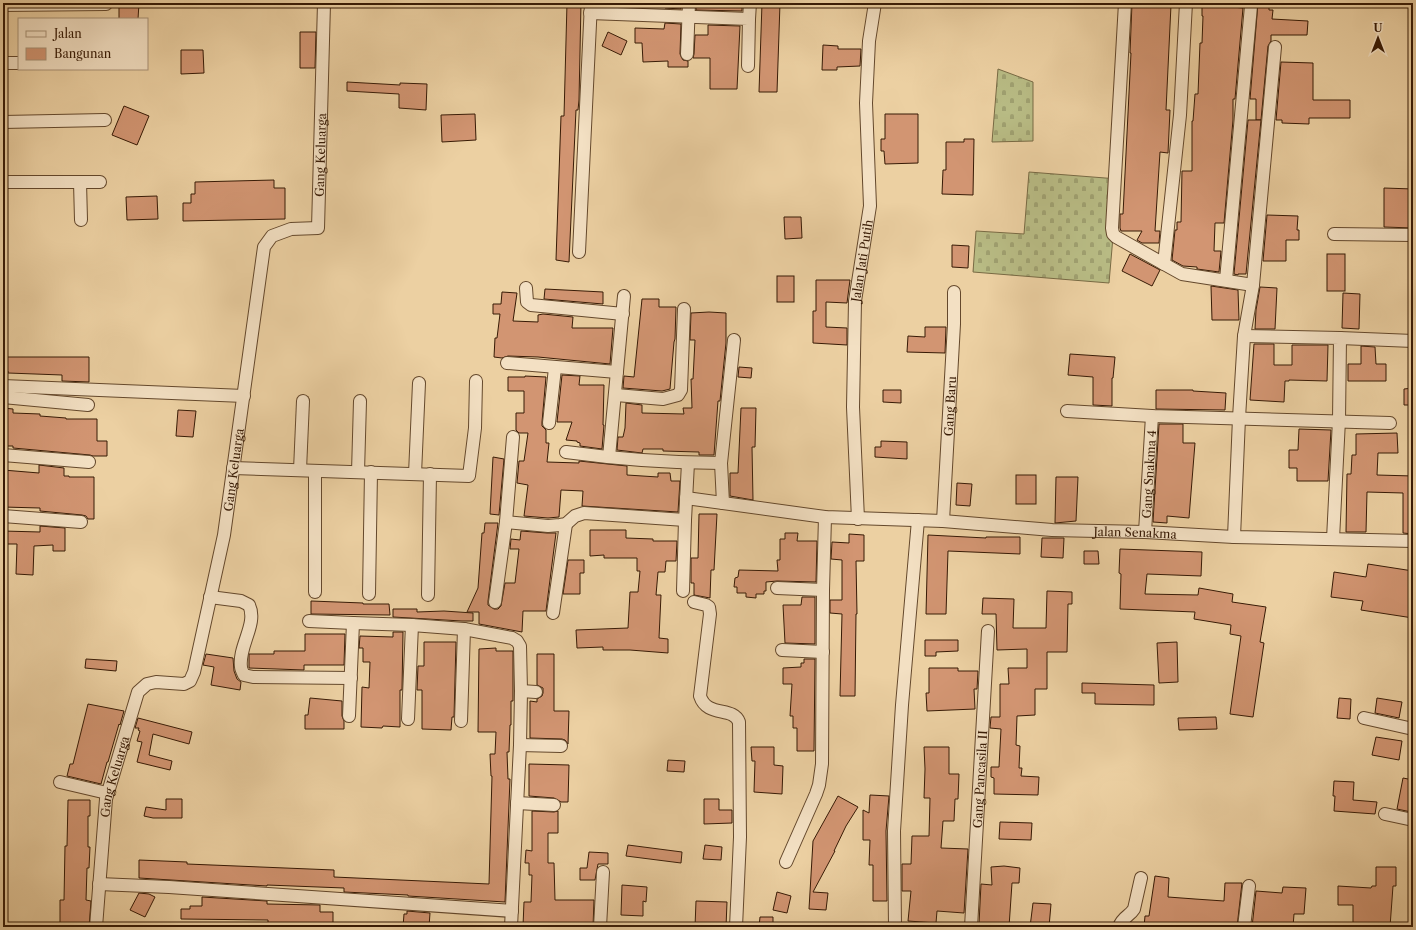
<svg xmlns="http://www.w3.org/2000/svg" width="1416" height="930" font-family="'Libre Caslon Text',serif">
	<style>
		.cemetery { fill: url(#cemetery-stones); stroke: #786a44 }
		.building { fill: #d29572; stroke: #371a05 }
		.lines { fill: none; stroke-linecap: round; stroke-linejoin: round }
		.minor-casing { stroke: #64482c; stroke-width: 14 }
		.minor { stroke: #f3e0c3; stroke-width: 12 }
		.labels { text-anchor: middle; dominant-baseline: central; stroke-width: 3; stroke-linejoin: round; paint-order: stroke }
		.street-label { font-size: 12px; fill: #371a05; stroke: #f3e0c3 }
	</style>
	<defs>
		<pattern id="cemetery-stones" width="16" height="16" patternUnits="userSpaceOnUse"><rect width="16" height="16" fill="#b8bb84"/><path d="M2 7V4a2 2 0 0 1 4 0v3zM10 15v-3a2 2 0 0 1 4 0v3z" fill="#9fa070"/></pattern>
	</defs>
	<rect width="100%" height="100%" fill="#ecd0a2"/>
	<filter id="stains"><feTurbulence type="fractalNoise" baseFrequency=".005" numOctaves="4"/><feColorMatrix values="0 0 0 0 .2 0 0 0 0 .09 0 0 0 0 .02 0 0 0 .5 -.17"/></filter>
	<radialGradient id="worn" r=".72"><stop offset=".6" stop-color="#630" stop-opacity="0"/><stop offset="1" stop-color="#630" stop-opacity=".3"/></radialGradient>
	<!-- cemetery -->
	<g class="cemetery">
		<path d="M998,69L1033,82V141L992,142Z"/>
		<path d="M1029,172L1118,179L1109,283L973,272L976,231L1024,234Z"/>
	</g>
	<!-- building -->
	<g class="building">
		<path d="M119,3H139L138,19H119Z"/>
		<path d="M567,3H581L579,100L578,110H576L569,262L556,260L561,116H564Z"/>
		<path d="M665,3H681V9L665,8Z"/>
		<path d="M696,3H742V11L696,10Z"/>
		<path d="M762,3H780L777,92H759Z"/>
		<path d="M1132,3H1155V4L1171,5L1166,110H1170L1168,153L1160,152L1155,231H1160L1159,243H1142L1137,240L1142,231H1121L1120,228V214H1123L1131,53H1130Z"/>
		<path d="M1258,3H1269V10H1273L1272,19L1308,21L1307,35H1271V41L1268,46L1261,120H1256V99H1250Z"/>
		<path d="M1202,6H1221L1243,8L1235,99H1233V120L1224,223H1215L1214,251H1221L1219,272L1197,269V267L1183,266L1172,260L1175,230H1177V222H1181L1182,171H1192V121H1193L1195,94H1198L1200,43H1202L1203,16H1202Z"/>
		<path d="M665,23L681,24L680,54L683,60L688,61V67H668V61L643,62L642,43H635V28L664,29Z"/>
		<path d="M708,25L740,26L737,89H710V58H693L694,54L695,35H708Z"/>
		<path d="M300,32H316L315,68H300Z"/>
		<path d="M608,32L627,41L621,55L602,46Z"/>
		<path d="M823,45L838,46V49H861L860,66L837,67V70H822Z"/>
		<path d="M181,50H203L204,73L181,74Z"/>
		<path d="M1281,62L1313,63V100H1350V118H1309V124L1282,123V120H1276Z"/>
		<path d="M347,82L400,85V83L427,84L426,110L399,108V94L347,91Z"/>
		<path d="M124,106L149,116L137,145L112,135Z"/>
		<path d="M475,114L476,140L442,142L441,115Z"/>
		<path d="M885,114H918V163L885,164L884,151H881V139H885Z"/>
		<path d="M1248,120H1261L1246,274H1238V275L1234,274Z"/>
		<path d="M964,139H974L973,195L942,194L943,170H946V142H964Z"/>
		<path d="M274,180V188H285V219L183,221V203H191V194H195V182Z"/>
		<path d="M1384,188L1413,189V228L1384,227Z"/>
		<path d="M157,196L158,219L127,220L126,197Z"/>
		<path d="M1267,215L1298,216L1297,230H1299V240H1286V261H1263Z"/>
		<path d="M784,217H801L802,238L785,239Z"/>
		<path d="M952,245L969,246L968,268L952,267Z"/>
		<path d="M1130,254L1160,270L1152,286L1122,271Z"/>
		<rect x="1327" y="254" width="18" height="37"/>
		<rect x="777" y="276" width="17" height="26"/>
		<path d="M816,280H850L847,303L826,302V327L847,328V345L813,343V311H816Z"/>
		<path d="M1211,286L1238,290L1239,320H1212Z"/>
		<path d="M1260,287L1277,288L1275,329H1255L1256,310Z"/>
		<path d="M545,289L603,292V304L544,299Z"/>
		<path d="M502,292L517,293L513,321L538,322V315L543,314L573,317L572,328H613L610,364L538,357L508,356L502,358L494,357L495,338H497L500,314H493V304H501Z"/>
		<path d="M1343,293L1360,294L1359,329L1342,328Z"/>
		<path d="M642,299H659V307H676L675,339L674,342L670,389L662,391L623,388L624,376L634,377Z"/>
		<path d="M709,312L726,313V343L720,401H718L714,455H699V452L663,451V449H643L642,453L617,450L618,437H623L625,428L626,403L642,405V413L684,414L683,408H692L691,379H693L695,340H690L691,313Z"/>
		<path d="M925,327H946L945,353L907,352L908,336L925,337Z"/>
		<path d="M1254,344H1274V365H1292V345H1328L1327,381L1289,380V381H1285L1284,402L1250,400Z"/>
		<path d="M1361,346L1375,347L1376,364H1386V381H1348V364H1361Z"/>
		<path d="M1070,354L1115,357L1113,378H1112V406L1093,405V377L1068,375Z"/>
		<path d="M3,357H89V382L62,381V375L8,373V371H3Z"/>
		<path d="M739,367L752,368L751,378L738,377Z"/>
		<path d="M562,375L580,376L579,385H604L603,425H604L602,449L580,446V443L577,442V441L566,440L572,422H557Z"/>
		<path d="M525,376L546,377L542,422V426L546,430V443H549L547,462L579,463V461L627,466V475L658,477V473H670L671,481H680L678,512L582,506L583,491L561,490L559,517L548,518L524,516L528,485L517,483L519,461H524L528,433H519L516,430V413H524V391H508V377H525Z"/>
		<path d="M1413,388V405H1404V389Z"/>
		<path d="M883,390H901V403L883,402Z"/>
		<path d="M1156,390H1193V391L1226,393L1225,410L1156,409Z"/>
		<path d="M3,408L13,409V413L40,414V416L66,418V419H97V441H107V456H93L90,455L13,448V446H3Z"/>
		<path d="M741,408H756L755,447H752L753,500L730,496V473H738Z"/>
		<path d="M178,410L196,411L193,437L176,436Z"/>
		<path d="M1159,424H1183V443H1195L1189,518L1167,516V523L1153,522Z"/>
		<path d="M1299,429L1331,430L1328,481H1297V468H1289V450H1298Z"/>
		<path d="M1397,433L1398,453H1378L1377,475L1413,476V534L1403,533V493L1367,492L1366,532H1346L1347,474H1351L1352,455H1356V434Z"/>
		<path d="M881,441L907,442V459L875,457V447H881Z"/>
		<path d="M493,457L504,459L499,515L490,514Z"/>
		<path d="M39,465L64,468V476H69V477H94V519H88L86,516L82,515L40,511V508L3,507V470L39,473Z"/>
		<rect x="1016" y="475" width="20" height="29"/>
		<path d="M1056,477H1078L1076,521L1055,523Z"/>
		<path d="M957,483L972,484L970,506L956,505Z"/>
		<path d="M699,514H717L714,570H711L710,598L694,595V583H691V558H698Z"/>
		<path d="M485,523H498L488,601V605L494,609H498L501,606L505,583H515L519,549H510L511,539L520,540L521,531L547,533H556L546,611H523L522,632L479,624V612H467L478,588L482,533H484Z"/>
		<path d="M40,526L65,528V551H53V545L34,546L33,575L16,574L17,544H3V531L40,532Z"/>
		<path d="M590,530H626V538L653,539V541H677L676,561H666L665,572H658L656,595H661L659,638L668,639V653L630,650H603V647L577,648L576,630L628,628L630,592H638L640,571H637V558H604V555L590,556Z"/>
		<path d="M785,533H798L797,541H817L816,582L777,581L766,582V591H764V594H756V598L746,597V593H737V587H734L735,578L738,577L739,570L778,571L777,560H780V539H785Z"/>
		<path d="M849,534L864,535V561H856L857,614H856L855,696H840L842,614L830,613V600H842V560L831,559L832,542L849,543Z"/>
		<path d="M928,535L986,538V537H1020V554L948,551L946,614H926Z"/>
		<path d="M1042,538H1064L1063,558L1041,557Z"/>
		<path d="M1120,549L1202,552L1201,576L1147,574L1145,594L1198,595L1199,588L1233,594L1232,602L1266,607L1260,642L1264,643L1253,717L1230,714L1241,636L1230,634L1231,625L1194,619L1195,612L1120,609L1121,574L1119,573Z"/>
		<path d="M1084,551H1098L1099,564H1084Z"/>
		<path d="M568,560H584V573H580V594H563Z"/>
		<path d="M1368,564L1413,571V618L1361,610L1363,601L1331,597L1334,572L1366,577Z"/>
		<path d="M1047,591L1072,592V604H1068L1067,652H1047V689H1035V715L1017,716L1016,745L1020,746L1019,768H1022L1021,776L1039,777L1038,795L994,794V778L991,777V767H999L1001,729L990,728L991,717H1000V684H1009L1008,668H1027V649L997,650L996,614H982L983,598L1014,599L1013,628H1046Z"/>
		<path d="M802,597H815V644L785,643L783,605H801Z"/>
		<path d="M311,601L363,603V604H389L390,615L311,614Z"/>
		<path d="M393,609H417V612L444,611L473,613V621H462L393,617Z"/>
		<path d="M393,632H403L402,690H400V727L383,726L382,728L361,727L362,687L369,688L370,662H363V648H359L360,636L393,637Z"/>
		<path d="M305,634H345L344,665H304V670L249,668V654H274V651H305Z"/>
		<path d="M925,640H958V651L936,652V656H925Z"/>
		<path d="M424,642H456L454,717H452L451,730L422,729V690H417L418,666H424Z"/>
		<path d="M1177,642L1178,682L1159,683L1157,643Z"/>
		<path d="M496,648V651H513V701H511V725H510L509,752H507L508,779H510L505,902L408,896V895L344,892V888L267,885V886L139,878V860L187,862V864L334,870V877L489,884L492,776H491L490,754H495L496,732H478L479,649Z"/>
		<path d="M206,654L233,658L234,671L237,679L241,682L240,690L211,685L214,667L203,665Z"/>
		<path d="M537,654H554V711H569L568,744L565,740L562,739L530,738V701L537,702V699L542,696L543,693V688L537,685Z"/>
		<path d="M86,659L117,661L116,671L85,668Z"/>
		<path d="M804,659H815L814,751H797V728H793V716H790L792,684H783V668L801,667V663H804Z"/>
		<path d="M929,668H958V671H978L977,689H974L975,709L927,711L926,693H929Z"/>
		<path d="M1082,683L1154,685V705L1095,704V693H1082Z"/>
		<path d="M310,698L342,701V716L344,721V729H305V715H308Z"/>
		<path d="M1339,698L1351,699L1350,719L1337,718Z"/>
		<path d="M1377,698L1402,702L1399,718L1375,713Z"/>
		<path d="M88,704L124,711L120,725L119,724L108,762H107L101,784L67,776L70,764H73Z"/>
		<path d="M1216,717L1217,729L1179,730L1178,718Z"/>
		<path d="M138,718L192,732L189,744L153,734L149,755L172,761L170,770L137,762L142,742L137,741L140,731L138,730L139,728H135Z"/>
		<path d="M1376,737L1402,741L1399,760L1372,755Z"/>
		<path d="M751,747H774V765L783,766L782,794L754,792L755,761H752Z"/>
		<path d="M924,747H949V774H959L958,799H955L954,821H943L941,848L968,849L964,913L937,911L936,923L908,921L911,891H902V864H911L912,836H929L930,798H924L925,769Z"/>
		<path d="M668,760L685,761L684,772L667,771Z"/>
		<path d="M529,764L569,765L568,802H561L554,798L529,796Z"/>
		<path d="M1403,778L1413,780V803L1411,812L1397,809Z"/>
		<path d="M1334,781L1354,782L1353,800L1377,802L1375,814L1334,811L1335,796H1333Z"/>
		<path d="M870,795L889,796L886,831L887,901H873V865H869L870,840H863V810L869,813Z"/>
		<path d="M838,796L858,807L846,826L834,851H835L813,892L828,893L826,910L809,909L813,841Z"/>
		<path d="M166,799H182V818H153L144,816L146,807L166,810Z"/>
		<path d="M704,799H719V810H732V823L704,824Z"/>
		<path d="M68,800H90V816H88V847H90L89,868H87L86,900L91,901L89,927H69V924H60V900H64L65,846H67Z"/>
		<path d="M532,811L554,812L558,811V833H548V863H554L555,900H594L593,927L523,926L524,902H531L532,875H529V863H525L526,850L532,851Z"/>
		<path d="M1000,822L1032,823L1031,840L999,839Z"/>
		<path d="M628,845L682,852L681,863L626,856Z"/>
		<path d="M705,845L722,847L721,860L703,859Z"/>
		<path d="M589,852L608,853V864H598L595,880H580V868H587Z"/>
		<path d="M1004,866L1020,868L1019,883H1012L1009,927L979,924L981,884L992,885L991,867Z"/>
		<path d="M1376,867H1396V886H1393L1390,927H1353V905H1338V886L1371,888L1372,886H1376Z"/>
		<path d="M1155,876L1169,878L1168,897L1195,899L1224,901L1225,883H1242L1237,927H1144L1145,916H1149Z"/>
		<path d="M622,885L647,887L646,902L643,901V916L621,915Z"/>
		<path d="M1283,887L1306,888L1304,914H1294L1293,927H1252L1256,891L1282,893Z"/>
		<path d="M777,892L791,896L787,913L773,910Z"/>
		<path d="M139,893L149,894L155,897L145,917L130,910Z"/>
		<path d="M202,897L267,901V904L320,905V912H333V925H320V924L268,923V920L181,919V909H190V906H202Z"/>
		<path d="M696,901L727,902L726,927H695Z"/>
		<path d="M1033,903L1051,904L1049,927H1030Z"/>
		<path d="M407,911L430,913L429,927H403L404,914H407Z"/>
		<path d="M760,917H773V927H759Z"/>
	</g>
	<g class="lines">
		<defs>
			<g id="minor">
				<path d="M1125,3L1112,228L1113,234L1116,237L1164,264"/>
				<path d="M1186,3L1180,115L1164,264L1182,274L1253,285"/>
				<path d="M3,5L106,4"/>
				<path d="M590,13L749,19L748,66"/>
				<path d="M749,19L750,3"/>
				<path d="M687,54L689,3"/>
				<path d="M3,63H19"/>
				<path d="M3,122L105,120"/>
				<path d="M3,182H100"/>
				<path d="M80,182L81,220"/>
				<path d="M1334,234L1413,235"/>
				<path d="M579,252L591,3"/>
				<path d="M1226,280L1251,6L1249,3"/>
				<path d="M526,288L527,302L531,305L623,314"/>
				<path d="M1244,336L1340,338L1339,420L1333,539"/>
				<path d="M1340,338L1413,341"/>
				<path d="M507,363L617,372"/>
				<path d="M3,386L244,396"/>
				<path d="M616,395L663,399L678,395L681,390L684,309"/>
				<path d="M3,397L88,405"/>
				<path d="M1067,411L1152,416L1390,423"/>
				<path d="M549,423L555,368"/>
				<path d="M566,452C617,459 669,463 721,463"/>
				<path d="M3,455L89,462"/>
				<path d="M609,457L624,296"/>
				<path d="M233,468L469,476L475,428L476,381"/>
				<path d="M300,470L303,401"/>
				<path d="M358,472L360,401"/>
				<path d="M415,474L419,383"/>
				<path id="s1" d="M686,498L825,517L943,521L1052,530L1145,532L1234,537L1413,541"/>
				<path d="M723,503L721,463L734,340"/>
				<path d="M3,516L81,522"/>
				<path id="s2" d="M858,519L853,407L855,301L870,206L866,103L869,41L875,3"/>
				<path id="s3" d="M943,521L954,324V292"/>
				<path d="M506,522L548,526L560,525L566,524L575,516L584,513L685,520"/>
				<path id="s4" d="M1145,532L1152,416"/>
				<path d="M1234,537L1239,418L1244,336L1253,285L1275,47"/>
				<path d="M777,588L823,590"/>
				<path d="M683,591L685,520L688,463"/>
				<path d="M315,592V471"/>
				<path d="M369,594L371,472"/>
				<path d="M428,595L430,474"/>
				<path d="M210,597L241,601L249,605C258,624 238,646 241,667C241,669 243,673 244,675L253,677L351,678"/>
				<path d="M495,602L506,522L513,437"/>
				<path d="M694,602L706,605L709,607L710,614L700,696C707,718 733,706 739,722L740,837L736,927"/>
				<path d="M553,613L566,524"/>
				<path d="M309,621L353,623"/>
				<path d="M782,650L823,652"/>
				<path d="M521,691L536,692"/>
				<path d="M349,716L353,623L412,625L464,629L512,638L517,641L520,646L521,691L520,745L511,927"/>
				<path d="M1364,718L1413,729"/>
				<path d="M408,719L412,625"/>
				<path d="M461,721L464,629"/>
				<path d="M520,745L561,746"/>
				<path d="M60,782L107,793"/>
				<path d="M517,803L554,805"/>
				<path d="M1385,814L1413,820"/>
				<path d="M786,862L816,794L819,785L822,764L823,590L825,517"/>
				<path d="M99,884L169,887L512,911"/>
				<path id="s5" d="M96,927L106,799L138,692L147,684L156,682L184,684L190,681L194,672L224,535L264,247L272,236L291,229L318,228L324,3"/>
				<path d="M600,927L603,872"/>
				<path d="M895,927L894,831L902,705L918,520"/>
				<path id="s6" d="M971,927L988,631"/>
				<path d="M1119,927C1123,916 1129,917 1134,909L1141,878"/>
				<path d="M1244,927L1249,886"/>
			</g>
		</defs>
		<!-- minor casing -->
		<use href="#minor" class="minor-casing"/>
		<!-- minor -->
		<use href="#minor" class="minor"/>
	</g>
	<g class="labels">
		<!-- street labels -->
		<g class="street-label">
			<text stroke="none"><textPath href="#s5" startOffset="871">Gang Keluarga</textPath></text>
			<text stroke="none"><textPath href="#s2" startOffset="259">Jalan Jati Putih</textPath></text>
			<text stroke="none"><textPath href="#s3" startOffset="115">Gang Baru</textPath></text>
			<text stroke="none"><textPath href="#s5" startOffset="512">Gang Keluarga</textPath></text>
			<text stroke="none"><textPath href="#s4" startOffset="58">Gang Snakma 4</textPath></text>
			<text stroke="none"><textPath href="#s1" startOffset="451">Jalan Senakma</textPath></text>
			<text stroke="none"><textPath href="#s5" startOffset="152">Gang Keluarga</textPath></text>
			<text stroke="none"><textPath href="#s6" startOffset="148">Gang Pancasila II</textPath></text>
		</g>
	</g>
	<!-- margin -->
	<rect width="1416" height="930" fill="none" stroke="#ecd0a2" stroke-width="16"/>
	<rect x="4" y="4" width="1408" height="922" fill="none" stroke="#371a05" stroke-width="2"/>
	<rect x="8" y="8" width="1400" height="914" fill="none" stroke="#371a05"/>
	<!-- legend -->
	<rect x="18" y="18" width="130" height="52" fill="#f3e0c3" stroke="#a89177"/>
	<rect x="26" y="31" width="20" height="6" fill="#f3e0c3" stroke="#a89177"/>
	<text x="54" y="38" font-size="12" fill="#371a05">Jalan</text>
	<rect x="26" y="48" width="20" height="12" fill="#d29572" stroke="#a89177"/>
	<text x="54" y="58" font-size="12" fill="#371a05">Bangunan</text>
	<!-- north arrow -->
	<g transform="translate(1378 38)" stroke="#f3e0c3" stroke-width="3" paint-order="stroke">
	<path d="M0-3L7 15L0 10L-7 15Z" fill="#371a05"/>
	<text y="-6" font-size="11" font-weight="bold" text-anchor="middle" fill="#371a05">U</text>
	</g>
	<rect width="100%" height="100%" filter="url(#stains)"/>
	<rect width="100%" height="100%" fill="url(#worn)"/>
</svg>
